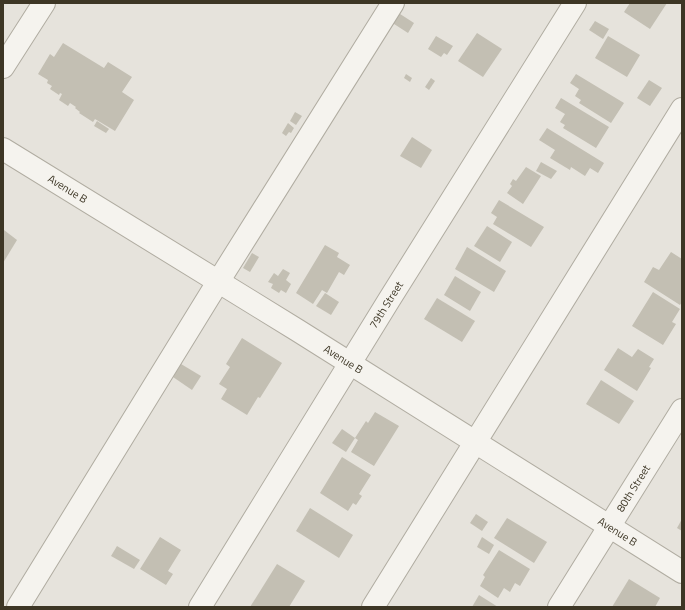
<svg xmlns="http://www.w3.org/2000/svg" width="685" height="610" font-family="'Titillium Web',sans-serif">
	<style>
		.building { fill: #c3bfb3 }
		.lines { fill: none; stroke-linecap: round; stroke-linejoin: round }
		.minor-casing { stroke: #b0aca1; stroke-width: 24 }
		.minor { stroke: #f5f3ee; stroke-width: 22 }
		.labels { text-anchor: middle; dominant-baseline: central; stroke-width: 4; stroke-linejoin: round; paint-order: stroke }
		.street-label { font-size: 11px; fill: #3d3625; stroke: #f4f1eb }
	</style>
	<rect width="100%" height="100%" fill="#e6e3dc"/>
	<!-- building -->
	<g class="building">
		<path d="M630,3H667L650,29L624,12Z"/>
		<path d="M397,12L414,23L408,33L391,22Z"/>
		<path d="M595,21L609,29L603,39L589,30Z"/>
		<path d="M477,33L502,49L483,77L458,61Z"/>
		<path d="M436,36L453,46L447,55L444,53L441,57L428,49Z"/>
		<path d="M608,36L640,55L627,77L595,58Z"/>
		<path d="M63,43L104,68L108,62L132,77L122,92L134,100L115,131L95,119L93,122L79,113L80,112L75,108L76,107L70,103L68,106L59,100L62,94L60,93L59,95L50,89L52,86L47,83L48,80L38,74L50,54L54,57Z"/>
		<path d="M406,74L412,78L410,82L404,78Z"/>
		<path d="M576,74L624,103L611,123L579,103L581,100L575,96L579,89L570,83Z"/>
		<path d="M431,78L435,81L429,90L425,87Z"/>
		<path d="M649,80L662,88L650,106L637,98Z"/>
		<path d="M561,98L609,127L596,148L563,128L565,125L560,122L565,114L555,108Z"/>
		<path d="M295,112L302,116L296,125L290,121Z"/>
		<path d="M97,121L109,129L106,133L94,126Z"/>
		<path d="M288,123L294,128L291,133L289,132L286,136L282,133Z"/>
		<path d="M547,128L604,163L598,173L590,168L585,176L571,167L570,170L550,158L555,150L539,140Z"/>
		<path d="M412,137L432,150L421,168L400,156Z"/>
		<path d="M541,162L557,171L551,179L536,171Z"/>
		<path d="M526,167L541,176L523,204L507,193L512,186L510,184L513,179L516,181Z"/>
		<path d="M499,200L544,227L531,247L493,224L497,217L491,213Z"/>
		<path d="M487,226L512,242L500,262L474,246Z"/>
		<path d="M4,230L17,240L3,263V232Z"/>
		<path d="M325,245L339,253L337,257L350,265L344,275L339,272L327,293L322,290L313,304L296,293Z"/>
		<path d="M467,247L506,271L494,292L455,269Z"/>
		<path d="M671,252L682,259V302L680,305L644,282L653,267L659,270Z"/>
		<path d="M252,253L259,257L250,272L243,268Z"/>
		<path d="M283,269L290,273L286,280L291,284L286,293L281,290L279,293L271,288L273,284L268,282L274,273L278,276Z"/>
		<path d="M455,276L481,292L470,311L444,295Z"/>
		<path d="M653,292L680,309L672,322L676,324L663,345L632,326Z"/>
		<path d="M325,293L339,302L331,315L316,306Z"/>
		<path d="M437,298L475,321L462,342L424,319Z"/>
		<path d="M242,338L282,363L260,398L258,397L247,415L221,399L227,389L219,384L230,367L226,364Z"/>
		<path d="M618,348L632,357L638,349L654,359L649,367L651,368L637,391L604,370Z"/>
		<path d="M181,364L201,376L192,390L173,377Z"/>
		<path d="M601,380L634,401L619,424L586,404Z"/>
		<path d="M375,412L399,426L374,466L351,452L358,440L355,438L366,421L368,423Z"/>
		<path d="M342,429L355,438L346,452L332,443Z"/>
		<path d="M342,457L371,475L359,494L362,496L356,505L353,503L348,511L320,493Z"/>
		<path d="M310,508L353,535L339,558L296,531Z"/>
		<path d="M476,514L488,522L482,531L470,523Z"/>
		<path d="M507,518L547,542L534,563L494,538Z"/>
		<path d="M682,519V531L677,528Z"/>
		<path d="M160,537L181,550L168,571L173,574L166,585L140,569Z"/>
		<path d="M482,537L494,545L489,554L477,547Z"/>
		<path d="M117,546L140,560L134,569L111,556Z"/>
		<path d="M499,550L530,569L520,586L515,583L510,592L504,588L498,598L480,586L485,577L483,575Z"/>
		<path d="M277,564L305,581L289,607H250Z"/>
		<path d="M629,579L660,598L655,607H612Z"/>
		<path d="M479,595L498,607H472Z"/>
	</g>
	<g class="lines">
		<defs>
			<g id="minor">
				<path d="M3,67L44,3"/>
				<path id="s1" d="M3,149L297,330L682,572"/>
				<path d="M18,607L218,282L393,3"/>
				<path id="s2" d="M200,607L389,300L575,3"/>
				<path d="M373,607L682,109"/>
				<path id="s3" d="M559,607L682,410"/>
			</g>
		</defs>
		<!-- minor casing -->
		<use href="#minor" class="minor-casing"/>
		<!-- minor -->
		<use href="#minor" class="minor"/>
	</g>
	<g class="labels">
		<!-- street labels -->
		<g class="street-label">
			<text stroke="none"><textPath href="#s1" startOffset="76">Avenue B</textPath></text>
			<text stroke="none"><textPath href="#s2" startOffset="355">79th Street</textPath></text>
			<text stroke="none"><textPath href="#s1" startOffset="400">Avenue B</textPath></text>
			<text stroke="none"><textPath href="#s3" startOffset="140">80th Street</textPath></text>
			<text stroke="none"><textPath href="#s1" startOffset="724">Avenue B</textPath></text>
		</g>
	</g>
	<!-- border -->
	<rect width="685" height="610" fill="none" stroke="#3d3625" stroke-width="8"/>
</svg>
